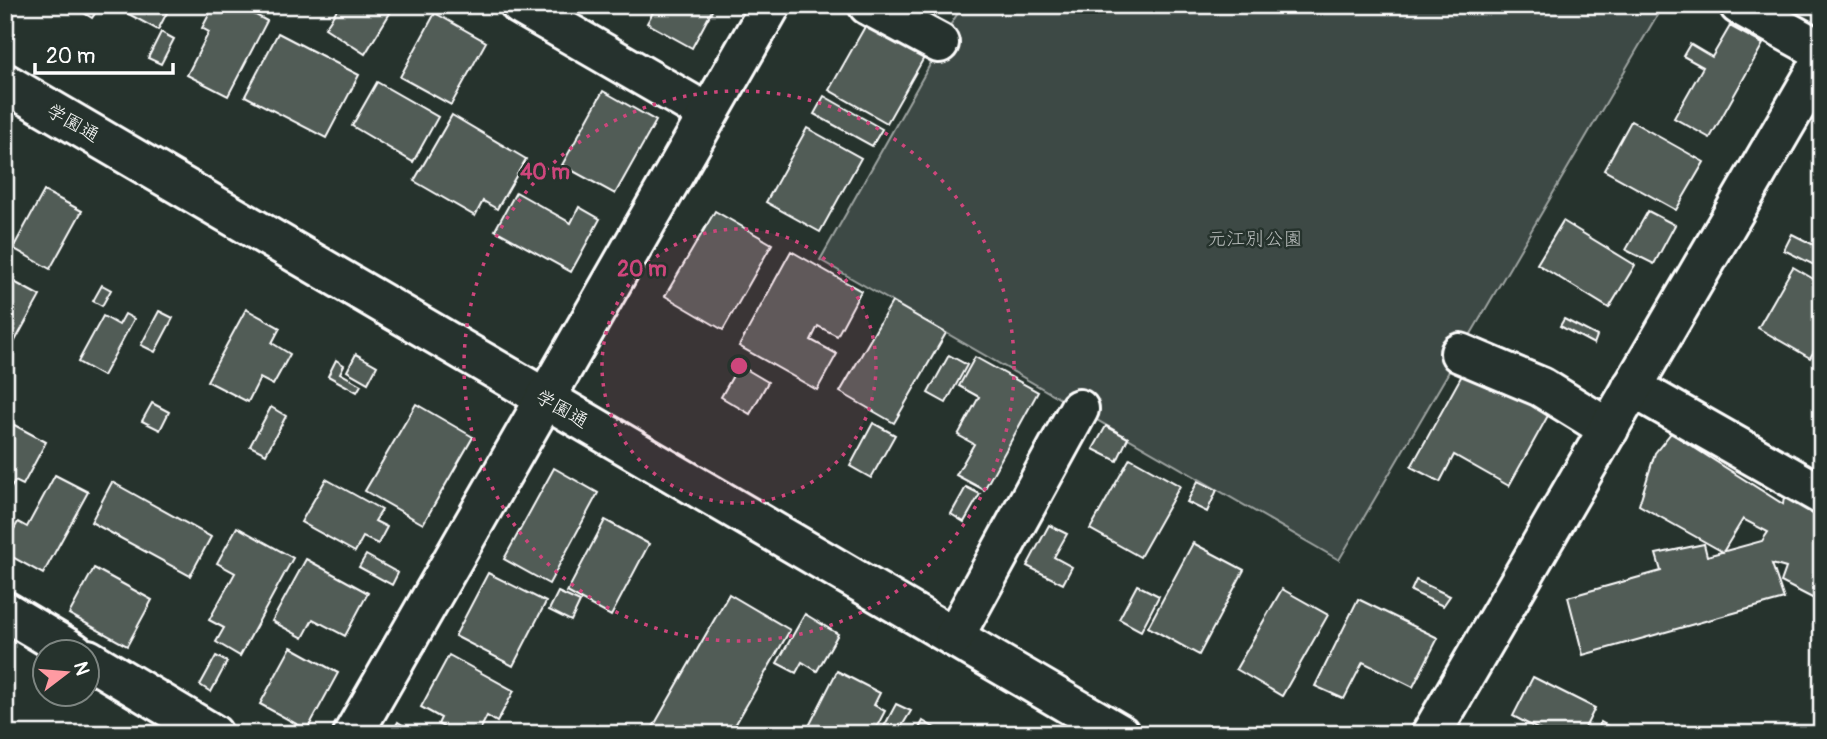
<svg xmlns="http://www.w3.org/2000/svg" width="1827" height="739" font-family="Pangolin,'Klee One',sans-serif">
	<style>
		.green { fill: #3e4944; stroke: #9ea4a2; stroke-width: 2 }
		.building { fill: #515c57; stroke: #fff; stroke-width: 2 }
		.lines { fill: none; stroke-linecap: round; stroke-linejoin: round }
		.minor-casing { stroke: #fff; stroke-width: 44 }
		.minor { stroke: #26332d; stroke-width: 38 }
		.ring { fill: none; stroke: #ce467c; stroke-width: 3.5; stroke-dasharray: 3.5 7 }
		.labels { text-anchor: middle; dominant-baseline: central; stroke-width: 5; stroke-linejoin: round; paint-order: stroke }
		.street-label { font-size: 19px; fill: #fff; stroke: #26332d }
		.park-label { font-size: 19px; fill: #bbbfbe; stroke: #26332d }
		.centre { fill: #ce467c; stroke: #26332d; stroke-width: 3.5 }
		.ring-label { font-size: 21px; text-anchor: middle; font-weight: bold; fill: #ce467c; stroke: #26332d; stroke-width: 5; stroke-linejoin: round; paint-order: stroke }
	</style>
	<rect width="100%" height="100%" fill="#26332d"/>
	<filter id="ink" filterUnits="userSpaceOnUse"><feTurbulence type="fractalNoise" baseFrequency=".0143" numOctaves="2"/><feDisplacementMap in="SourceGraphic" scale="14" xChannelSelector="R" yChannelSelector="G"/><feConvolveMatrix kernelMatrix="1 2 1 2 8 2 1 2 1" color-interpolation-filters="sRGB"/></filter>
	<g filter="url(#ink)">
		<!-- green -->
		<path class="green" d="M963,5H1663L1339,560L820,260L932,61L939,43Z"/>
		<!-- building -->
		<g class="building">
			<path d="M71,5H84L96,12L92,18Z"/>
			<path d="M112,5H171L158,30Z"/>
			<path d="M214,5H237L267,21L228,96L187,75L209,32L202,28Z"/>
			<path d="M340,5H395L365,54L325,28Z"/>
			<path d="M657,5H715L692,48L647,23Z"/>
			<path d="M435,13L486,42L451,105L400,77Z"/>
			<path d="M867,23L925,56L887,123L829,90Z"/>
			<path d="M1730,26L1763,44L1710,138L1674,118L1703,67L1683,56L1690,44L1712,57Z"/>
			<path d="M161,32L174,39L161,64L148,58Z"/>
			<path d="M278,33L359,75L326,138L245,96Z"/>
			<path d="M377,82L438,117L413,162L352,126Z"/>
			<path d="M603,91L656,121L615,194L562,165Z"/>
			<path d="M824,96L882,129L872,146L814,114Z"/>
			<path d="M452,115L526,159L497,209L483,201L475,216L414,181Z"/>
			<path d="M1631,121L1704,162L1676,210L1604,170Z"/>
			<path d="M807,128L861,158L820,232L766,202Z"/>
			<path d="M44,191L82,211L50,269L13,248Z"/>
			<path d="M516,192L571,223L579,207L600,219L571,272L495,230Z"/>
			<path d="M715,211L772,244L723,330L665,296Z"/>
			<path d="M1648,211L1675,225L1654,264L1626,250Z"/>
			<path d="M1563,221L1635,265L1609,308L1537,264Z"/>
			<path d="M1792,234L1822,249V269L1784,250Z"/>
			<path d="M791,251L861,291L837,336L818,326L811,340L837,354L817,390L739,346Z"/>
			<path d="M1793,267L1822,284V337L1810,358L1758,328Z"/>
			<path d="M5,277L40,296L5,359Z"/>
			<path d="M102,285L111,290L102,306L93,301Z"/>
			<path d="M892,302L946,333L894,423L840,392Z"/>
			<path d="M246,309L280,328L272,343L290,354L273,385L260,378L248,402L207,381Z"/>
			<path d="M159,311L173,318L155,352L141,345Z"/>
			<path d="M125,314L134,319L103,376L78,362L103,316L119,325Z"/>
			<path d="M1564,319L1597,336L1594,344L1560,326Z"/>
			<path d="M356,354L377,366L368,383L347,371Z"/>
			<path d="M949,355L967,365L946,403L928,393Z"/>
			<path d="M975,357L1038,392L984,490L956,475L974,444L958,435L979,397L959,386Z"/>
			<path d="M336,360L344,365L340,373L361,385L357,392L328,376Z"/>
			<path d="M739,365L768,382L750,414L721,397Z"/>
			<path d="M1467,366L1550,412L1509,486L1454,455L1440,482L1411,467Z"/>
			<path d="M152,403L169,412L160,430L142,421Z"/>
			<path d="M416,404L473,437L423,524L365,491Z"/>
			<path d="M271,407L286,416L266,454L250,446Z"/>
			<path d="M5,420L46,442L23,485L15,481L5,498Z"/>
			<path d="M873,423L895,435L871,478L850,466Z"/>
			<path d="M1106,426L1128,438L1117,461L1093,449Z"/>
			<path d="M1671,433L1783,504L1784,496L1822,519V603L1781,582L1786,568L1772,564L1784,599L1583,655L1568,597L1661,571L1656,554L1704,544L1707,556L1762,541L1768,532L1743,519L1723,552L1639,505L1655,453Z"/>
			<path d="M1130,458L1180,486L1140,557L1090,529Z"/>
			<path d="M554,468L598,493L549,584L504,559Z"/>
			<path d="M55,475L88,492L43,574L5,553V545L18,522L27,527Z"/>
			<path d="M326,479L382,510L375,521L387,527L378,544L363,537L355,552L301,522Z"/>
			<path d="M1198,481L1217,490L1207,512L1187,502Z"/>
			<path d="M112,482L211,537L190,576L91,522Z"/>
			<path d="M966,487L980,494L964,522L951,514Z"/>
			<path d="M605,520L649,544L611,616L567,592Z"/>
			<path d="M1049,525L1067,534L1054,557L1072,567L1063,584L1027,566Z"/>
			<path d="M237,527L293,558L240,656L216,642L224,628L209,620L235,573L217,563Z"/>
			<path d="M1193,543L1244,570L1199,655L1148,627Z"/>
			<path d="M366,555L398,573L392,585L359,567Z"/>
			<path d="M306,559L368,593L345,636L313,619L303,638L272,621Z"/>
			<path d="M94,568L152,600L127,646L69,614Z"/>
			<path d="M488,573L546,602L513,666L455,636Z"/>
			<path d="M1416,580L1450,596L1443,606L1411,591Z"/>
			<path d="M1137,585L1159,596L1141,631L1119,619Z"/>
			<path d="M1282,589L1328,615L1282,696L1236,669Z"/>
			<path d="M558,592L580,602L571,621L549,610Z"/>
			<path d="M729,594L790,630L730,734H649Z"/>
			<path d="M1358,599L1438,638L1413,687L1363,662L1344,699L1315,686Z"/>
			<path d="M805,614L838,634L817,671L802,662L796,673L777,663Z"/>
			<path d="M291,647L338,673L307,730L260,704Z"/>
			<path d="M449,655L514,691L497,722L487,716L478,734H456L438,724L441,718L421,707Z"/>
			<path d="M216,656L227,662L211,692L200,685Z"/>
			<path d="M837,671L880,693L874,705L885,711L873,734H805Z"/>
			<path d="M1533,677L1595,708L1582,734H1547L1513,716Z"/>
			<path d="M896,704L911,711L897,734H880Z"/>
			<path d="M923,721L945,734H916Z"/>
			<path d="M398,722L417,734H391Z"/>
			<path d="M1601,722L1616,731L1615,734H1594Z"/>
		</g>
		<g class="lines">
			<defs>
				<g id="minor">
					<path d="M520,5L707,113"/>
					<path d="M868,5L939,43"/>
					<path d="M1739,5L1822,51"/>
					<path d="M5,83L1120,734"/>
					<path d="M1460,353L1541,387L1609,429"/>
					<path d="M1632,387L1822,495"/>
					<path d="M5,611L74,652"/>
					<path d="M954,637L1079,409"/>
					<path d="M88,659L213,734"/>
					<path d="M353,734L771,5"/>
					<path d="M1431,734L1822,61"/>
				</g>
			</defs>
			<!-- minor casing -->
			<use href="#minor" class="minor-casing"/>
			<!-- minor -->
			<use href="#minor" class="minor"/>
		</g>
	</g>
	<!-- distance rings -->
	<circle cx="739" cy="366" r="137" fill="#ce467c" fill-opacity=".12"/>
	<g class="ring">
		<circle cx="739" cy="366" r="137"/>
		<circle cx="739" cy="366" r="275"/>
	</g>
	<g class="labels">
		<!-- street labels -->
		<g class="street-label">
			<text transform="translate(73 123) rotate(30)">学園通</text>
			<text transform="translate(562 409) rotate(30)">学園通</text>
		</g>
		<!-- park labels -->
		<g class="park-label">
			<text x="1255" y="239">元江別公園</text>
		</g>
	</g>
	<circle cx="739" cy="366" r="10" class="centre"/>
	<g class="ring-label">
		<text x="545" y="179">40 m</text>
		<text x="642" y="276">20 m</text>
	</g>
	<!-- margin -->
	<rect width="1827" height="739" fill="none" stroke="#26332d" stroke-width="28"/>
	<rect x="14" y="14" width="1799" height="711" fill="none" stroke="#fff" stroke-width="2.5" filter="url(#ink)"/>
	<!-- north arrow -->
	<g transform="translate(66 673) rotate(74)"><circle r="33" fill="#26332d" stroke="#7d8581" stroke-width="2"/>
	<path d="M0-5L12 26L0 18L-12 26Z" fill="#ff9aa2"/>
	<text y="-10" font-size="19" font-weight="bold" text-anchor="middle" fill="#ffffff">N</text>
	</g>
	<!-- scale -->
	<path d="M35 63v10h138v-10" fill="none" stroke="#ffffff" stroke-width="3.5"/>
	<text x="46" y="63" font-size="21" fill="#ffffff" stroke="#26332d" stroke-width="5" paint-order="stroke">20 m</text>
</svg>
